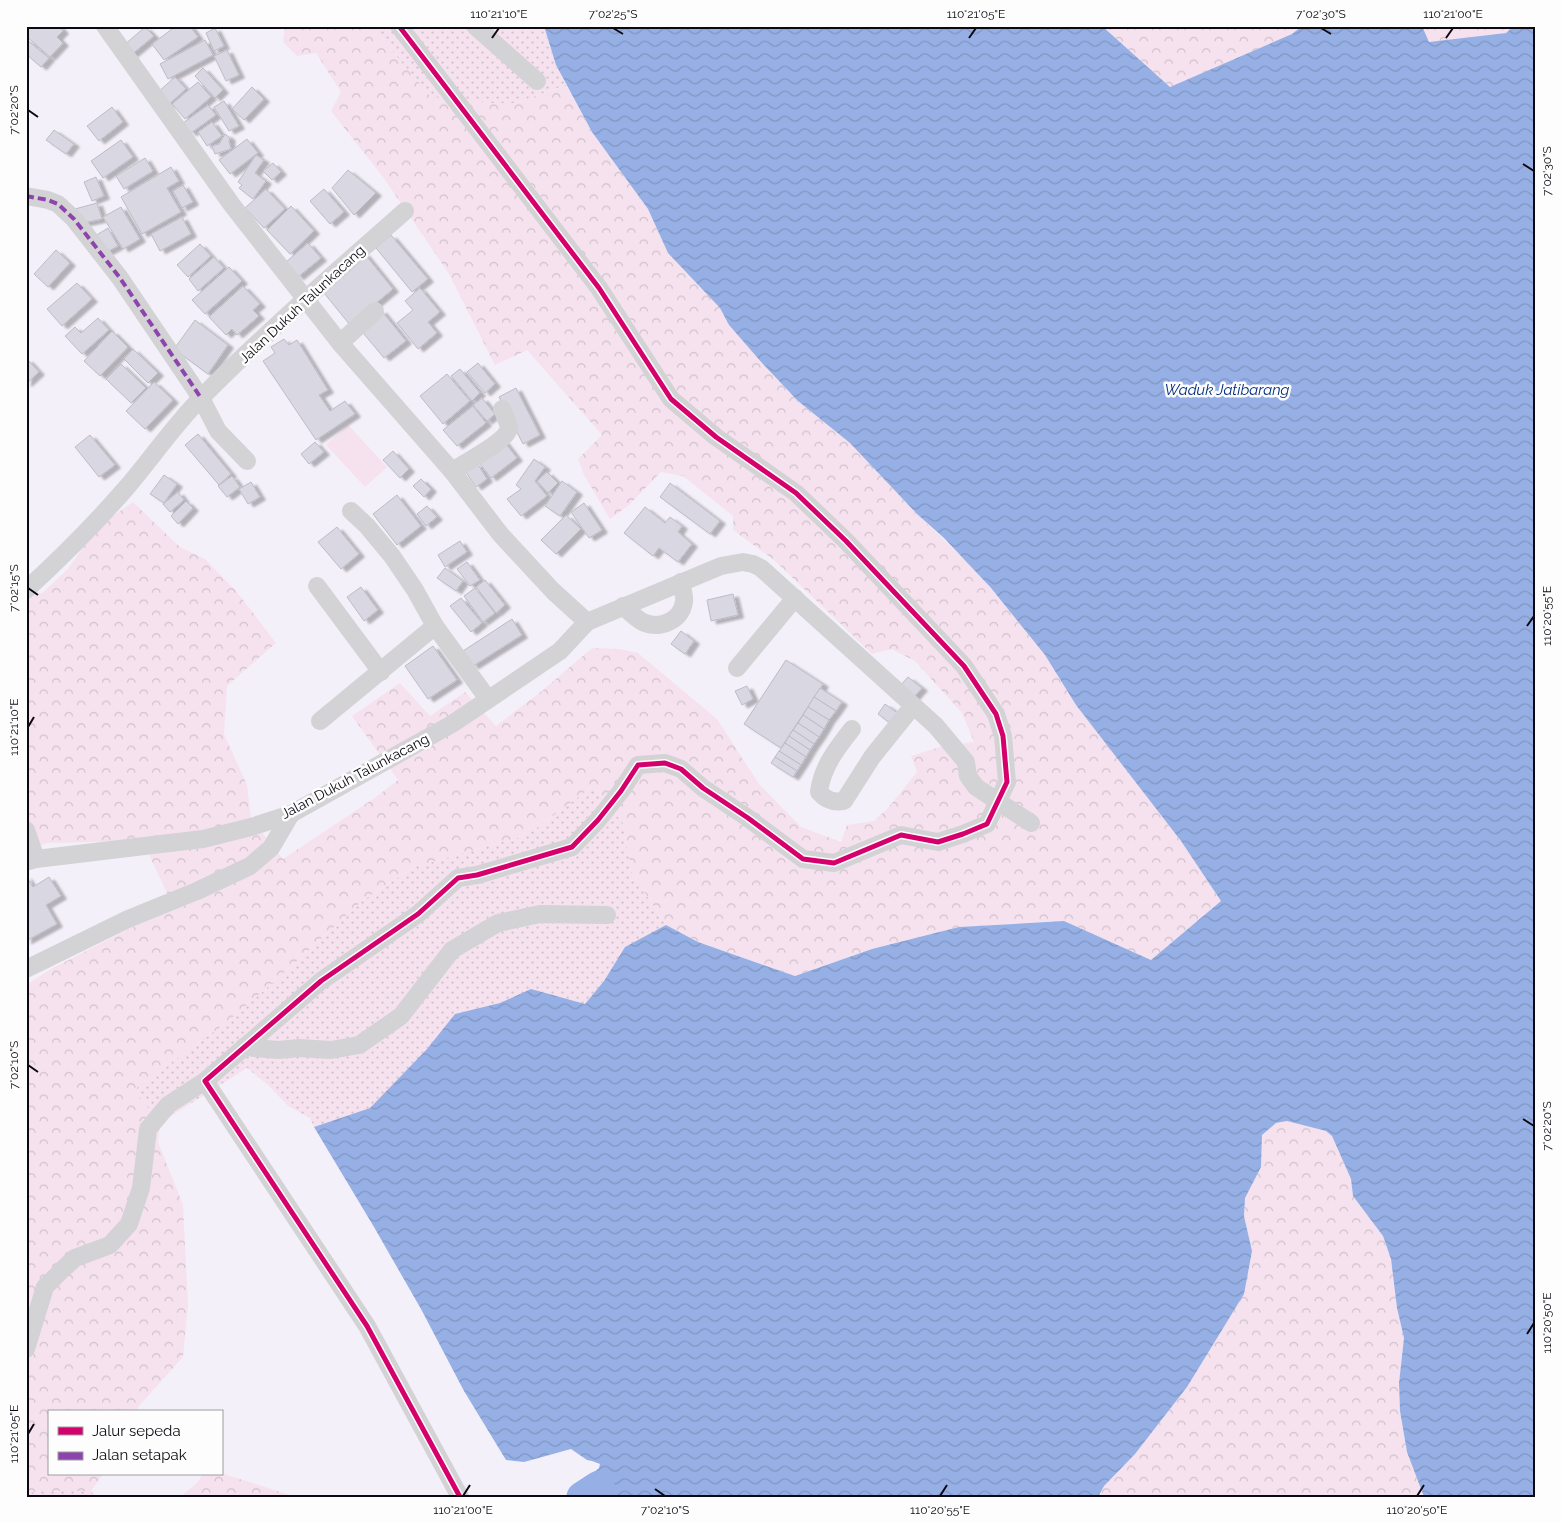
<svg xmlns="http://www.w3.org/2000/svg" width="1561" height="1523" font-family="Raleway,sans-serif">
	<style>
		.grass { fill: url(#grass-dots) }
		.forest { fill: url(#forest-crowns) }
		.pitch { fill: #f5e2ee }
		.water { fill: url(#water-waves) }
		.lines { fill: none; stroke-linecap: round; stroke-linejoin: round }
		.river { stroke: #96b0e5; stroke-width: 31 }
		.building { fill: #d8d7e2; stroke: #bdbcc5; filter: url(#shadow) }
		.minor { stroke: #d3d3d6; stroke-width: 18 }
		.quiet { stroke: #8e44ad; stroke-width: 4; stroke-dasharray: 8 4; stroke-linecap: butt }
		.cycleway-casing { stroke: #fdfdfd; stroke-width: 8 }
		.cycleway { stroke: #d6006c; stroke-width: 5 }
		.ticks { fill: none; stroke: #0d0912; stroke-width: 2 }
		.labels { text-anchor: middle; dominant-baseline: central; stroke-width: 5; stroke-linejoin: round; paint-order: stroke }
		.street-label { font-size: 14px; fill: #0d0912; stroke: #fdfdfd }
		.water-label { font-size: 15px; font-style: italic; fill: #012c7e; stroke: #fdfdfd }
		.neatline { fill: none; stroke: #0d0912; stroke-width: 2 }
		.ticks-label { font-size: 12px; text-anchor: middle; fill: #0d0912 }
	</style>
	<defs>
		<pattern id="grass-dots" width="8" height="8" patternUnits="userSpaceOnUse" patternTransform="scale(1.25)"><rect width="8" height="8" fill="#f5e2ee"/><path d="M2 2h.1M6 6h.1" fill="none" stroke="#d1c1cb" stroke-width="1.8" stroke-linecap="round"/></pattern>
		<pattern id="forest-crowns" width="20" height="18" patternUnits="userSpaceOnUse" patternTransform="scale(1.25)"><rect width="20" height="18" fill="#f5e2ee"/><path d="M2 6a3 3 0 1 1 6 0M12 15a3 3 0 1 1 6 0" fill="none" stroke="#d1c1cb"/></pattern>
		<pattern id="water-waves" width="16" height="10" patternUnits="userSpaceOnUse" patternTransform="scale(1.25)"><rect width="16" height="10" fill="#96b0e5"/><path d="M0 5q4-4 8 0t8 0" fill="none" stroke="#8096c3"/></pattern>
		<filter id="shadow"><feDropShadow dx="5.5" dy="3" stdDeviation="1" flood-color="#0004"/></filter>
	</defs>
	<rect width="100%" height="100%" fill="#f4f0f9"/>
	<!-- grass -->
	<g class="grass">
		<path d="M371,26H544L556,65L566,85L516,103H488L430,97Z"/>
		<path d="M593,786L623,823L632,873L666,925L625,947L604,981L585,1004L531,990L500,1003L455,1014L427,1049L370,1108L314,1127L310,1118L288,1106L268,1085L247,1068L160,1123L133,1090L227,1022L284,973L362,901L414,867L527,835Z"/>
		<path d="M41,1491H91L96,1497H26V1493Z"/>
	</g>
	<!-- forest -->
	<g class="forest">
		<path d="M285,26H371L431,97L488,103H516L566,85L592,132L648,209L668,253L720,308L729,325L762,363L798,401L850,443L917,514L967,562L1002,601L1045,655L1076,705L1181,841L1221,901L1151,960L1064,921L959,927L872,949L795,976L698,942L666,925L632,873L623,823L593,786L527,835L414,867L362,901L284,973L227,1022L134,1090L160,1123L158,1142L183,1205L188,1305L183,1357L139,1406L136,1412H49V1474H103L91,1491H41L26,1493V985L51,969L160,913L168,895L150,857L140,841L48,843L26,850V592L42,593L68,569L97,527L133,502L180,547L205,559L237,592L276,643L227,686L224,734L247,785L251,818L283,859L376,797L398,780L352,716L400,683L430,716L465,692L496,726L542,691L592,648L620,649L638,653L717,719L759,784L801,827L841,842L847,825L874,821L888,808L917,772L911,756L943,746L974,742L962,713L915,661L891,649L872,654L774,560L733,530V516L683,476L661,472L629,505L610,519L584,475L578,459L602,435L527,350L495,365L449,274L383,177L331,111L341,92L316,53L297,56L283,42Z"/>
		<path d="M1102,26H1302L1292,34L1170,87Z"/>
		<path d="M1422,26H1514L1506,33L1429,42Z"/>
		<path d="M1287,1121L1326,1131L1332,1136L1351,1179L1353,1196L1383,1236L1391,1259L1397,1308L1404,1338L1399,1383L1400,1411L1407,1452L1424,1497H1098L1104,1486L1135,1454L1187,1387L1252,1251L1244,1216L1245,1197L1261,1167L1262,1135L1276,1123Z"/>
		<path d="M221,1473L296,1497H180L197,1483L203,1474H221Z"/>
	</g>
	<!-- pitch -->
	<path class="pitch" d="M348,425L387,467L365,487L326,445Z"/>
	<!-- water -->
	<path class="water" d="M544,26H908L914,29L969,26H1102L1170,87L1292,34L1302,26H1422L1429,42L1506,33L1514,26H1535V1497H1424L1407,1452L1400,1411L1399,1383L1404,1338L1397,1308L1391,1259L1383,1236L1353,1196L1351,1179L1332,1136L1326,1131L1287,1121L1276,1123L1262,1135L1261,1167L1245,1198L1244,1216L1252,1251L1244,1294L1187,1387L1135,1454L1104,1486L1098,1497H616L609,1494L602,1496L599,1486L592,1474L599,1468L600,1464L592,1461L587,1460L571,1449L524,1462L506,1460L464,1391L421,1309L374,1227L314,1127L370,1108L427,1049L455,1014L500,1003L531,989L585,1004L604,981L625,947L666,925L698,942L795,976L872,949L959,927L1064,921L1151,960L1221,901L1181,841L1076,705L1045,655L991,588L944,538L917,514L850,443L798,401L762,363L729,325L720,308L668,253L648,209L592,132L556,65Z"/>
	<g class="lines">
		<!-- river -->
		<path class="river" d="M582,1497L599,1486"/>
	</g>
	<!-- building -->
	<g class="building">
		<path d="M31,26H59L63,31L57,37L63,43L50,57L26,36V32Z"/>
		<path d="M176,26H190L198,37L164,60L152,44Z"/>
		<path d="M145,27L154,36L131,55L123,46Z"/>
		<path d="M215,28L224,46L214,51L206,33Z"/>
		<path d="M26,39L49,58L41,67L26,54Z"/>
		<path d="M205,40L213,55L168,79L160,64Z"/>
		<path d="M227,50L239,75L226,81L214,56Z"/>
		<path d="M203,68L223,90L215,98L195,76Z"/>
		<path d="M175,77L186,89L168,105L157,93Z"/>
		<path d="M198,82L211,97L185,119L172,104Z"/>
		<path d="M252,87L264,99L244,120L232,109Z"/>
		<path d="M224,101L239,126L229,131L214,107Z"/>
		<path d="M208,105L216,115L191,133L183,123Z"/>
		<path d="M112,107L123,122L99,141L87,126Z"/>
		<path d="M212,122L222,136L207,146L198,132Z"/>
		<path d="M54,130L74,144L66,154L46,140Z"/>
		<path d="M225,134L230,138L229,141L231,149L215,154L212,146L219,144Z"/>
		<path d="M247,139L258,153L230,174L219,160Z"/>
		<path d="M121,140L133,157L103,178L91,161Z"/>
		<path d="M256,155L264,160L255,173L266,181L253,199L239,188L242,185L238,182Z"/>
		<path d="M145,158L153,171L124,189L116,176Z"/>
		<path d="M273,163L281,172L272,180L263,171Z"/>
		<path d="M171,167L179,181L167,188L181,212L142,234L121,197Z"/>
		<path d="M348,170L376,193L354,215L332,188Z"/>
		<path d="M96,177L104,196L92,201L84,182Z"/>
		<path d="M183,185L193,202L182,208L173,191Z"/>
		<path d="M266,189L285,209L264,228L245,208Z"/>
		<path d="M324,189L344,212L330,224L310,201Z"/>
		<path d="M97,203L102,219L79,224L75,209Z"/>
		<path d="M291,206L314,231L290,254L267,230Z"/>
		<path d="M121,207L140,239L123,249L103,217Z"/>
		<path d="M182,217L191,234L160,251L151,234Z"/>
		<path d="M108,228L118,246L105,253L95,236Z"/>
		<path d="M391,235L428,279L412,292L376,248Z"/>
		<path d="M308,243L321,258L298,277L286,262Z"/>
		<path d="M200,244L211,256L188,277L177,265Z"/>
		<path d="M56,250L70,263L48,287L34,274Z"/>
		<path d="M364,253L393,289L350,325L320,288Z"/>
		<path d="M214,257L224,268L198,291L189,279Z"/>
		<path d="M229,267L242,281L205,314L192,300Z"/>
		<path d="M77,283L92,299L62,326L47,309Z"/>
		<path d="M243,286L260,304L253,310L259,316L237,335L232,329L226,335L209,317Z"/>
		<path d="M420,288L440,312L428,322L437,333L418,349L397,323L413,310L405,301Z"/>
		<path d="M381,310L406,341L384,358L359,328Z"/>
		<path d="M98,318L109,330L82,354L65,336L75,327L81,333Z"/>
		<path d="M195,320L228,345L208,374L174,349Z"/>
		<path d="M112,331L128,347L100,376L84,361Z"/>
		<path d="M284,339L289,345L297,340L328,390L319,395L330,411L345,401L355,414L316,440L263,361L275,353L271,347Z"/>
		<path d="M133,349L158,373L148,383L124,359Z"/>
		<path d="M27,359L39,372L26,384V360Z"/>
		<path d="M478,363L495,384L485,393L467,372Z"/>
		<path d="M121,364L146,388L131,403L106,379Z"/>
		<path d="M460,369L480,393L472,401L451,376Z"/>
		<path d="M447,374L470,401L443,424L420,396Z"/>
		<path d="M154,382L173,400L145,429L126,411Z"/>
		<path d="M516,388L540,435L523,444L499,397Z"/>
		<path d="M482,398L495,414L487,421L473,405Z"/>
		<path d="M473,406L486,423L457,446L443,430Z"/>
		<path d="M198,434L231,474L219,485L185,445Z"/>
		<path d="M90,435L115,465L99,477L75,447Z"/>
		<path d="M503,440L517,458L491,478L477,460Z"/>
		<path d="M315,442L324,452L309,464L301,454Z"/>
		<path d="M393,451L409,469L400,478L383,460Z"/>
		<path d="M534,459L545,467L535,481L547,496L521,516L507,499L521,489L516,485Z"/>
		<path d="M477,463L487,479L476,487L465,471Z"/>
		<path d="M547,472L558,483L548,493L537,481Z"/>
		<path d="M164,475L177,484L164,503L150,494Z"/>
		<path d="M232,476L240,487L227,497L218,486Z"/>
		<path d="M421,479L431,489L424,497L413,486Z"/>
		<path d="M562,481L577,492L560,516L545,506Z"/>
		<path d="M251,482L260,497L248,504L239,489Z"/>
		<path d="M670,483L720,521L710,534L660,497Z"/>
		<path d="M178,492L184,500L170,512L163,504Z"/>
		<path d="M397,495L421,526L397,545L373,514Z"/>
		<path d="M186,501L193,508L178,524L171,516Z"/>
		<path d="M584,503L602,530L589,538L571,512Z"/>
		<path d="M427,506L437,517L426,526L417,514Z"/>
		<path d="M645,507L665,523L670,517L682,526L678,532L692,544L678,562L659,548L653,556L624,533Z"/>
		<path d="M566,515L581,529L556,554L541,540Z"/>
		<path d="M337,527L359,554L341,569L318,542Z"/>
		<path d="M460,541L467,552L445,567L438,555Z"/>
		<path d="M467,562L480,580L470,586L457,569Z"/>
		<path d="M445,568L463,581L456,591L437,578Z"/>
		<path d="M485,580L505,605L496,613L476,587Z"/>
		<path d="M361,587L378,610L364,621L347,597Z"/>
		<path d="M475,588L495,613L483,622L464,596Z"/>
		<path d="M733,594L738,615L711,621L707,600Z"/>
		<path d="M461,598L482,623L471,632L450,606Z"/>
		<path d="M512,619L522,635L473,666L463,651Z"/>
		<path d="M681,631L694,641L685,654L671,644Z"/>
		<path d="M433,646L457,680L428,699L405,666Z"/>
		<path d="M786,660L823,684L781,748L744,724Z"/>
		<path d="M908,677L922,688L913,698L899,687Z"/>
		<path d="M747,686L753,699L742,705L735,691Z"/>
		<path d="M820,688L842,702L836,711L814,697Z"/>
		<path d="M814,697L836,711L829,720L808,707Z"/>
		<path d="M885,704L899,714L891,724L878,714Z"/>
		<path d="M808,707L829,720L824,729L803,715Z"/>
		<path d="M803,715L824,729L819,737L798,723Z"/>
		<path d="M798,723L819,737L814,744L793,730Z"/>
		<path d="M793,730L814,744L810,750L789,736Z"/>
		<path d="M789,736L810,750L806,757L785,743Z"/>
		<path d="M785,743L806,757L801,765L779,751Z"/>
		<path d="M779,751L801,765L797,771L775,757Z"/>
		<path d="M775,757L797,771L793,777L771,763Z"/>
		<path d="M26,876L33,887L49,877L61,896L46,905L57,924L26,941Z"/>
	</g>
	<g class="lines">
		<!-- minor -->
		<g class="minor">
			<path d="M475,26L537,81"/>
			<path d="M26,196L48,200L58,204L74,219L120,278L201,398L218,431L247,461"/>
			<path d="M340,343L375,311"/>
			<path d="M452,471C463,464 509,440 509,428C508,422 504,414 502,409"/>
			<path d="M351,511L367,526L392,556L415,590L435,626L488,699"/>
			<path d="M317,586L381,672"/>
			<path d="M26,590C62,557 95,524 127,487C152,458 174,425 202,397C266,332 336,272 405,211"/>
			<path d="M623,606C630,612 637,620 645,623C662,629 681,620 684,602C685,596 682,588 681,582"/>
			<path d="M587,622L721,566L743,562L753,564L761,568L936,726L966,762L968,776L976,787L1031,823"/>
			<path d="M737,668L795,598"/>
			<path d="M320,721L435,626"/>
			<path d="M852,729C837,748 822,767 819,792C826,800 833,803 844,801L872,757L913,706"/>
			<path d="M26,830L36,859"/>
			<path d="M26,862L36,859L203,839L251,827L291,814L452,724L560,651L587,622L553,591L501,535L452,471L340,343L232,205L105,26"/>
			<path d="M26,969L128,919L197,891L250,866L271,848L291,814"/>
			<path d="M244,1047L278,1050L299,1048L331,1050L359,1045L401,1016L452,950L498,923L540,914L607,915"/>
			<path d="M205,1081L367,1326L460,1497"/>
			<path d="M26,1349L45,1287L63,1269L75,1258L110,1245L129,1224L141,1188L148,1129L168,1105L205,1081L321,981L418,914L458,878L477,875L572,847L598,820L621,791L638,765L665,763L681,769L703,788L748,818L803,859L834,863L901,835L938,842L963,834L987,824L1007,782L1003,736L996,714L964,666L846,541L796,493L716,437L671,399L599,288L399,26"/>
		</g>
		<!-- quiet -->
		<path class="quiet" d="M26,196L48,200L58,204L74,219L120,278L201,398"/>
		<defs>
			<path id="cycleway" d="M399,26L599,288L671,399L716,437L796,493L846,541L964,666L996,714L1003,736L1007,782L987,824L963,834L938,842L901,835L834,863L803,859L748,818L703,788L681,769L665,763L638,765L621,791L598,820L572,847L477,875L458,878L418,914L321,981L205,1081L367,1326L460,1497"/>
		</defs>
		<!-- cycleway casing -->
		<use href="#cycleway" class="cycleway-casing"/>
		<!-- cycleway -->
		<use href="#cycleway" class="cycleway"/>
	</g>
	<!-- ticks -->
	<path class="ticks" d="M613,28L623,34M1321,28L1331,34M492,38L499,28M969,38L976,28M1446,38L1453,28M28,110L38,117M1523,164L1534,171M28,588L38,595M1527,626L1534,616M28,727L34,717M28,1065L38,1072M1523,1119L1534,1126M1527,1334L1534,1323M28,1434L34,1424M655,1489L665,1496M463,1496L470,1485M940,1496L947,1485M1417,1496L1424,1485"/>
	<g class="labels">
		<!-- street labels -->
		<g class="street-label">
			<text transform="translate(302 304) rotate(-43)">Jalan Dukuh Talunkacang</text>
			<text transform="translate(355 776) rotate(-28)">Jalan Dukuh Talunkacang</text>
		</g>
		<!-- water labels -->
		<g class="water-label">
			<text x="1227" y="390">Waduk Jatibarang</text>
		</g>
	</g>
	<!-- border -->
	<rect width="1561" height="1523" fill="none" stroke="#fdfdfd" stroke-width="55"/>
	<!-- legend -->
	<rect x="48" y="1410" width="175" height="65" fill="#fdfdfd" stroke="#9d9b9f"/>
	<rect x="58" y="1427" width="25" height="8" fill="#d6006c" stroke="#9d9b9f"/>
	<text x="92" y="1436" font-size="15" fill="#0d0912">Jalur sepeda</text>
	<rect x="58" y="1452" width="25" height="8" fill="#8e44ad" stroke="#9d9b9f"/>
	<text x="92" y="1460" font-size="15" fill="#0d0912">Jalan setapak</text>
	<rect x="28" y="28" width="1506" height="1468" class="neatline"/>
	<g class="ticks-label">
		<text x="499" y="18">110°21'10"E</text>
		<text x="613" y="18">7°02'25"S</text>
		<text x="976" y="18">110°21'05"E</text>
		<text x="1321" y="18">7°02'30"S</text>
		<text x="1453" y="18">110°21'00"E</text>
		<text transform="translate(14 110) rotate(-90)" y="4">7°02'20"S</text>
		<text transform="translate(1547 171) rotate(-90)" y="4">7°02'30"S</text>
		<text transform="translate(14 588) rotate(-90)" y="4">7°02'15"S</text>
		<text transform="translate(1547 616) rotate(-90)" y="4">110°20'55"E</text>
		<text transform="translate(14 727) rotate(-90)" y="4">110°21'10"E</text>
		<text transform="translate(14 1065) rotate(-90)" y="4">7°02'10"S</text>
		<text transform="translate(1547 1126) rotate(-90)" y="4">7°02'20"S</text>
		<text transform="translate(1547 1323) rotate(-90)" y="4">110°20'50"E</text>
		<text transform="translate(14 1434) rotate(-90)" y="4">110°21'05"E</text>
		<text x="463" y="1514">110°21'00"E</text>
		<text x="665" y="1514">7°02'10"S</text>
		<text x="940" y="1514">110°20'55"E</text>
		<text x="1417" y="1514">110°20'50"E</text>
	</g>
</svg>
